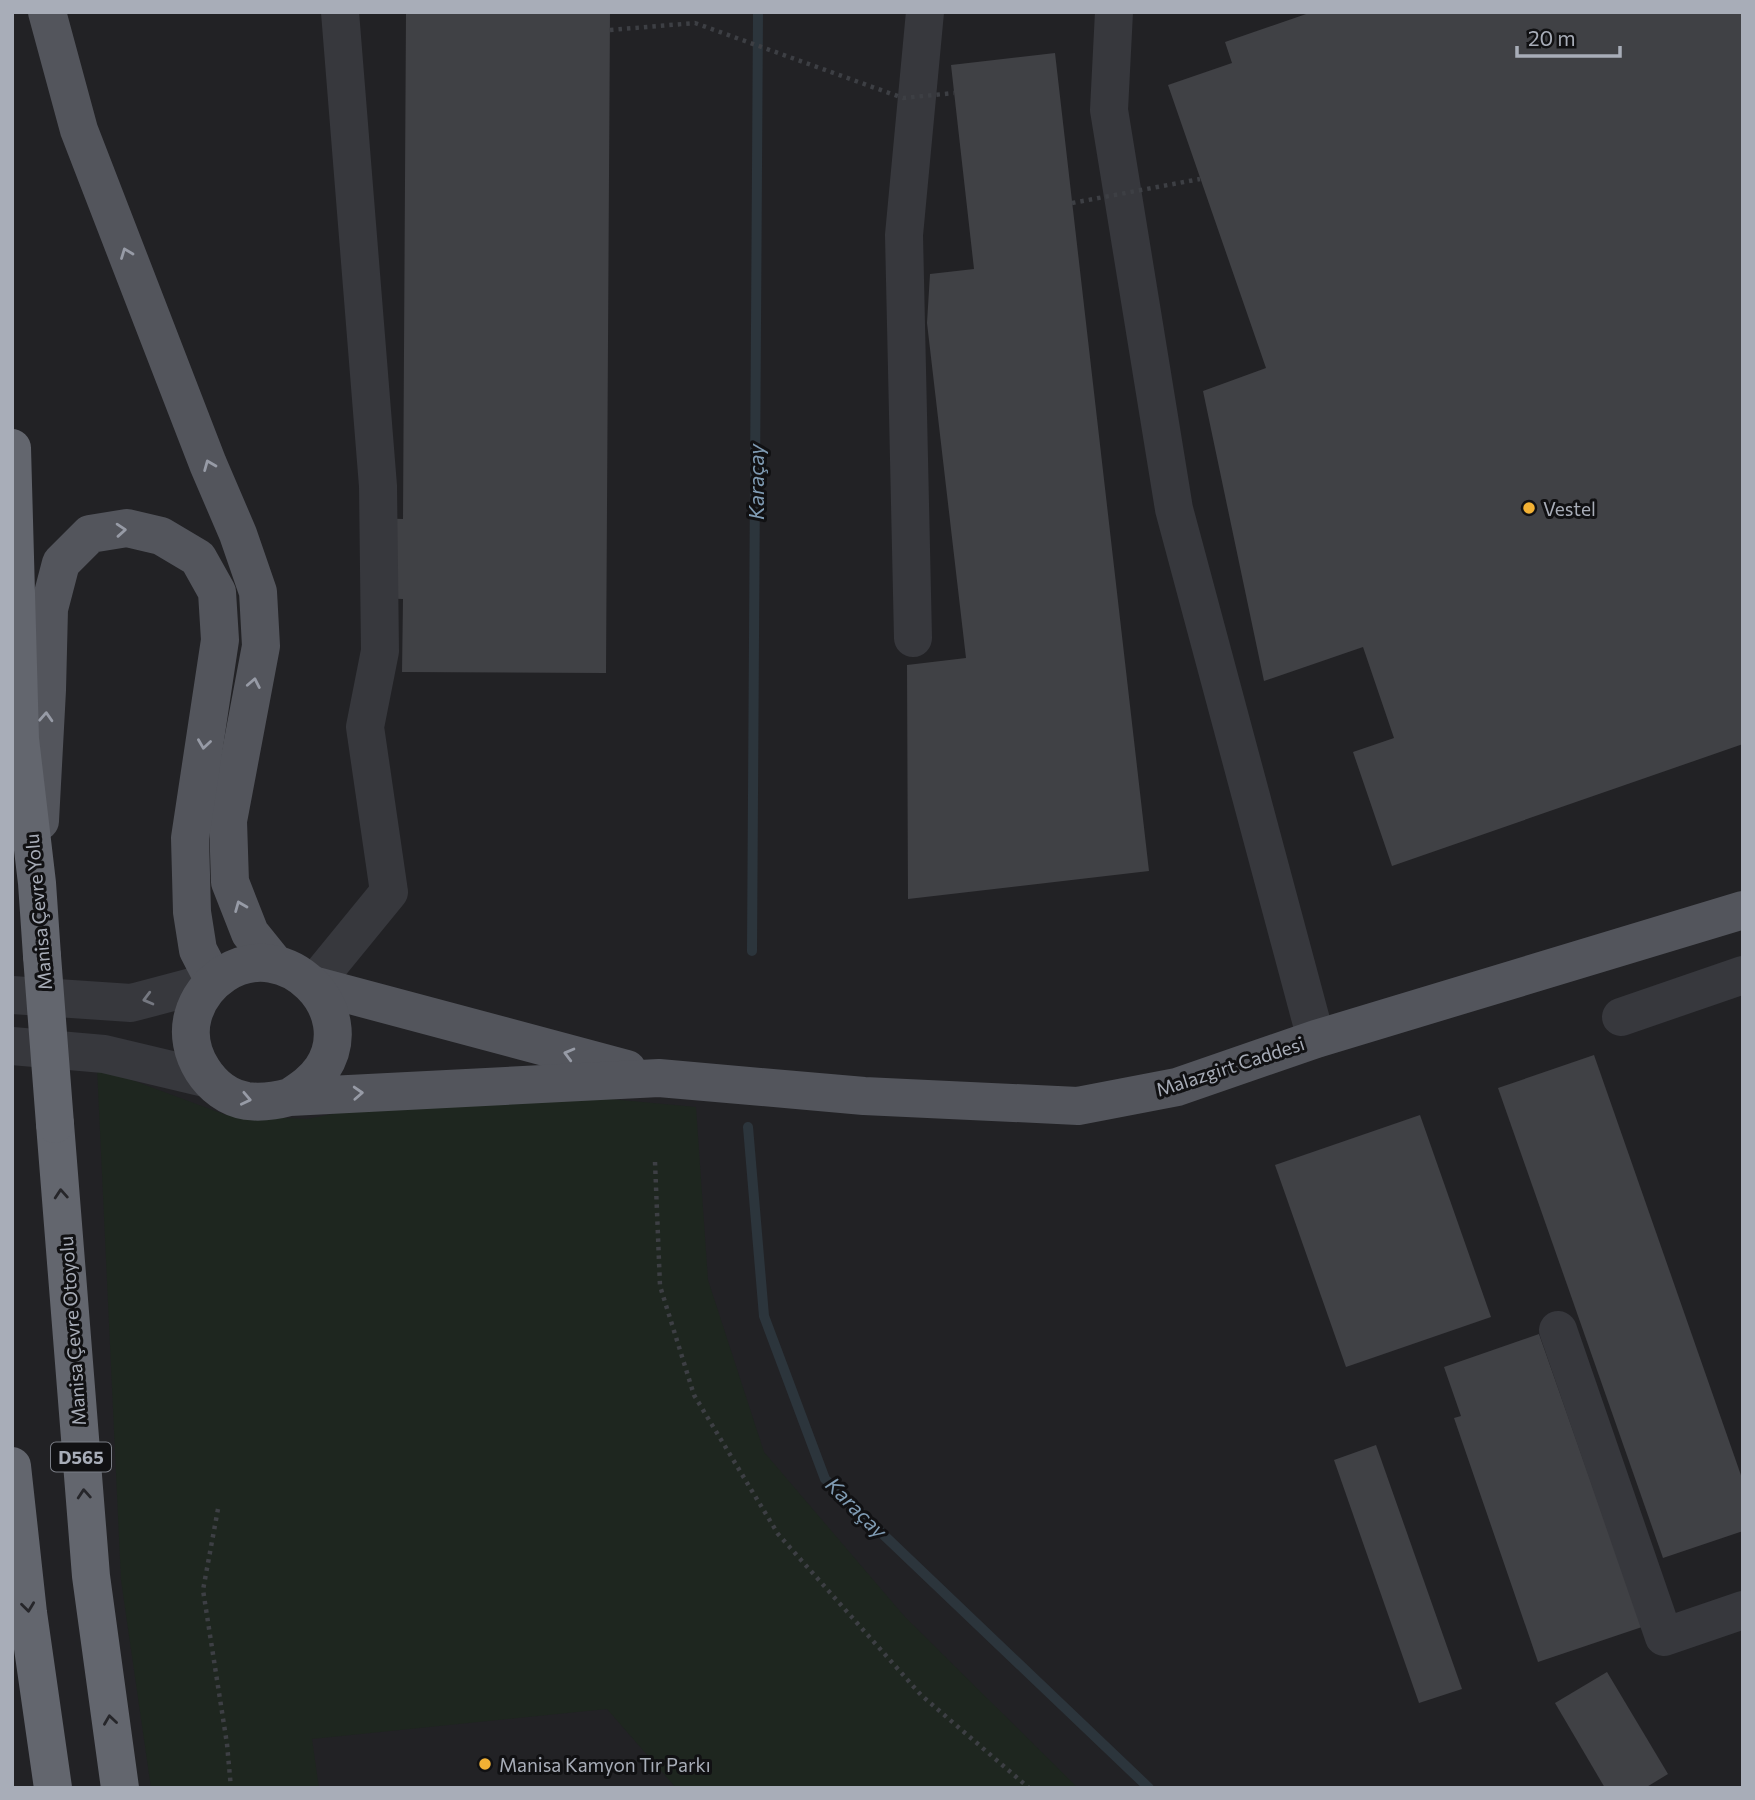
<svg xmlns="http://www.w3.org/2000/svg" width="1755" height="1800" font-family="Commissioner,sans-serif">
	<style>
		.built { fill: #222225 }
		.green { fill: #1e261f }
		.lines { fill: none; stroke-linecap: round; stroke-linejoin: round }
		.stream { stroke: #2c353c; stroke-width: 10 }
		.building { fill: #404145 }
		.path { stroke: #3d3f44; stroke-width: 4.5; stroke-dasharray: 3.5 5; stroke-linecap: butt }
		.minor { stroke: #37383d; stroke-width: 38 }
		.major { stroke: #53555c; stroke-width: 38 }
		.highway { stroke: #63666e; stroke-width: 38 }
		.path-bridge { stroke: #3d3f44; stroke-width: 4.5; stroke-dasharray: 3.5 5; stroke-linecap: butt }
		.highway-bridge { stroke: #63666e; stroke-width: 38 }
		.oneway { stroke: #979ba6 }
		.oneway2 { stroke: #757881 }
		.oneway3 { stroke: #26262a }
		.poi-dot { fill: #f2b134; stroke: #111113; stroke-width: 2.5 }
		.labels { text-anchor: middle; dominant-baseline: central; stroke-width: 6; stroke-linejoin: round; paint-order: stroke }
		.shield { fill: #111113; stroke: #7b7e86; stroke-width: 2 }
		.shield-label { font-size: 18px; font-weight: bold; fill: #a8adb8 }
		.poi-label { font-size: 19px; fill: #a8adb8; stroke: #111113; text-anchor: start }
		.street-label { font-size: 19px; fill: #a8adb8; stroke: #111113 }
		.water-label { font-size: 21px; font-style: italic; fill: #7f9bb3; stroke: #111113 }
	</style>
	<rect width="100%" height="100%" fill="#161618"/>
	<!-- built -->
	<rect class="built" x="12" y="12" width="1731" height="1776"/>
	<!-- green -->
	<path class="green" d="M97,1067L226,1115L307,1119L388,1103L503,1089L696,1107L708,1280L764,1452L905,1617L1078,1788H676L607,1709L312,1739L319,1788H151L121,1580Z"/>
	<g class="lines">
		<!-- stream -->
		<g class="stream">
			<path d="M752,951L758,12"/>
			<path d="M748,1127L764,1316L825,1479L1149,1788"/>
		</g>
	</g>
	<!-- building -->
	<g class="building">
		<path d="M406,12H610L606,673L402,672L403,599L370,598V518L403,519Z"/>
		<path d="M1312,12H1743V744L1392,866L1353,752L1394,738L1363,647L1264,681L1203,391L1266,368L1168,85L1232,63L1225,42Z"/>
		<path d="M1055,53L1149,871L908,899L907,665L966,658L927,323L930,274L974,269L951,65Z"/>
		<path d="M1594,1055L1743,1481V1531L1663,1558L1498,1088Z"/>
		<path d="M1420,1115L1491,1317L1346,1367L1275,1165Z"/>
		<path d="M1539,1334L1642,1627L1538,1662L1454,1418L1461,1416L1444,1367Z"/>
		<path d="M1376,1445L1462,1689L1419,1703L1334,1460Z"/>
		<path d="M1607,1672L1668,1774L1645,1788H1605L1555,1703Z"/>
	</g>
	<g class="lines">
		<!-- path -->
		<g class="path">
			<path d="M655,1162L660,1286L694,1395L778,1534L921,1695L1029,1788"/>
			<path d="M218,1509L203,1590L227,1744L231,1788"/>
		</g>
		<!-- minor -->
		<g class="minor">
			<path d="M1114,12L1109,110L1174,509L1316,1039"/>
			<path d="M913,638L904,235L925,12"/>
			<path d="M313,985L389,892L365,727L380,651L378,486L340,12"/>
			<path d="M12,995L131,1003L214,981"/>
			<path d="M1621,1017L1743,975"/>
			<path d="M12,1046L104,1054L209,1079"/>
			<path d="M1558,1330L1664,1637L1743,1610"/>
		</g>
		<!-- major -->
		<g class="major">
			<path d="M47,12L79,130L208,464L238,534L258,592L261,646L228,821L230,882L250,933L275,964"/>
			<path d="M40,821L47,690L49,609L61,563L90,534L127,528L161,536L198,558L217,592L220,640L190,838L192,912L198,950L214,981"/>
			<path d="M313,985L627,1069"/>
			<path d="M290,1097C302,1089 313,1082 322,1069C361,1010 286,934 224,974C209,984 198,998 193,1016C183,1052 210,1095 247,1101C263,1103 275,1101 290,1097L659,1078L864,1096L1078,1106L1177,1087L1316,1039L1743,910"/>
		</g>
		<!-- highway -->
		<g class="highway">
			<path d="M12,448L20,739L37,883L42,956"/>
			<path d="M55,1124L91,1576L120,1788"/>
			<path d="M12,1466L28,1613L53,1788"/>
		</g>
		<!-- path-bridge -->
		<g class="path-bridge">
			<path d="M610,30L695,23L903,98L954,93"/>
			<path d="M1072,203L1200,179"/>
		</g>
		<!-- highway-bridge -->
		<path class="highway-bridge" d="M42,956L55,1124"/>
	</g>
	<!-- one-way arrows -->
	<defs><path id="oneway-chevron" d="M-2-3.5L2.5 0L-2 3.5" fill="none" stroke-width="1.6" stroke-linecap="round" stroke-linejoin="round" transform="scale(1.75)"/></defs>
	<g class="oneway">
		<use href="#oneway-chevron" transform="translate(126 253) rotate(-111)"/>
		<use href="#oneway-chevron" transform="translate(209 465) rotate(-112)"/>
		<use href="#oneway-chevron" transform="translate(121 530) rotate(-4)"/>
		<use href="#oneway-chevron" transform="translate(254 683) rotate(-79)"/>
		<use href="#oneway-chevron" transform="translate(46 717) rotate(-87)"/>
		<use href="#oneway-chevron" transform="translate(204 744) rotate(98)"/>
		<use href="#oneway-chevron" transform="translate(240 906) rotate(-112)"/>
		<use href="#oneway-chevron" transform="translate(569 1054) rotate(-165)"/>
		<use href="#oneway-chevron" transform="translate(358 1093) rotate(-3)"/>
		<use href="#oneway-chevron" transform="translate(246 1099) rotate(12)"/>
	</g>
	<use class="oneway2" href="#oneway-chevron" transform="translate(148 999) rotate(165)"/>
	<g class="oneway3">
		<use href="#oneway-chevron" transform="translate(61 1194) rotate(-94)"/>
		<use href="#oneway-chevron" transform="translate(84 1494) rotate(-94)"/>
		<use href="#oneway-chevron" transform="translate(28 1607) rotate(83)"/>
		<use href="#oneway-chevron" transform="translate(110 1720) rotate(-98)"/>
	</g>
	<!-- markers -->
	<g class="poi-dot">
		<circle cx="1529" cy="508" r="7"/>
		<circle cx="485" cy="1764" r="7"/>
	</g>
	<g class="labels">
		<!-- shield labels -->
		<rect class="shield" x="51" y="1442.5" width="60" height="29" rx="5"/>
		<g class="shield-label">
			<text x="81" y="1457">D565</text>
		</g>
		<!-- poi labels -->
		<g class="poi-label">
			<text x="1543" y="508">Vestel</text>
			<text x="499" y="1764">Manisa Kamyon Tır Parkı</text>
		</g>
		<!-- street labels -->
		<g class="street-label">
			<text transform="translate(38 912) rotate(-95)">Manisa Çevre Yolu</text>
			<text transform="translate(1230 1066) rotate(-18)">Malazgirt Caddesi</text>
			<text transform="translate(72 1331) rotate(-94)">Manisa Çevre Otoyolu</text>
		</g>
		<!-- water labels -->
		<g class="water-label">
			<text transform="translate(755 482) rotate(-90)">Karaçay</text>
			<text transform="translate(857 1507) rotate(45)">Karaçay</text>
		</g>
	</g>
	<!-- border -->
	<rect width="1755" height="1800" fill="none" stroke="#a8adb8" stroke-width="28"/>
	<!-- scale -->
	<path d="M1517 46v10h103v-10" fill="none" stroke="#a8adb8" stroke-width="3.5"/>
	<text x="1528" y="46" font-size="21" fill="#a8adb8" stroke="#111113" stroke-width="5" paint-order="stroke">20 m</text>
</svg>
